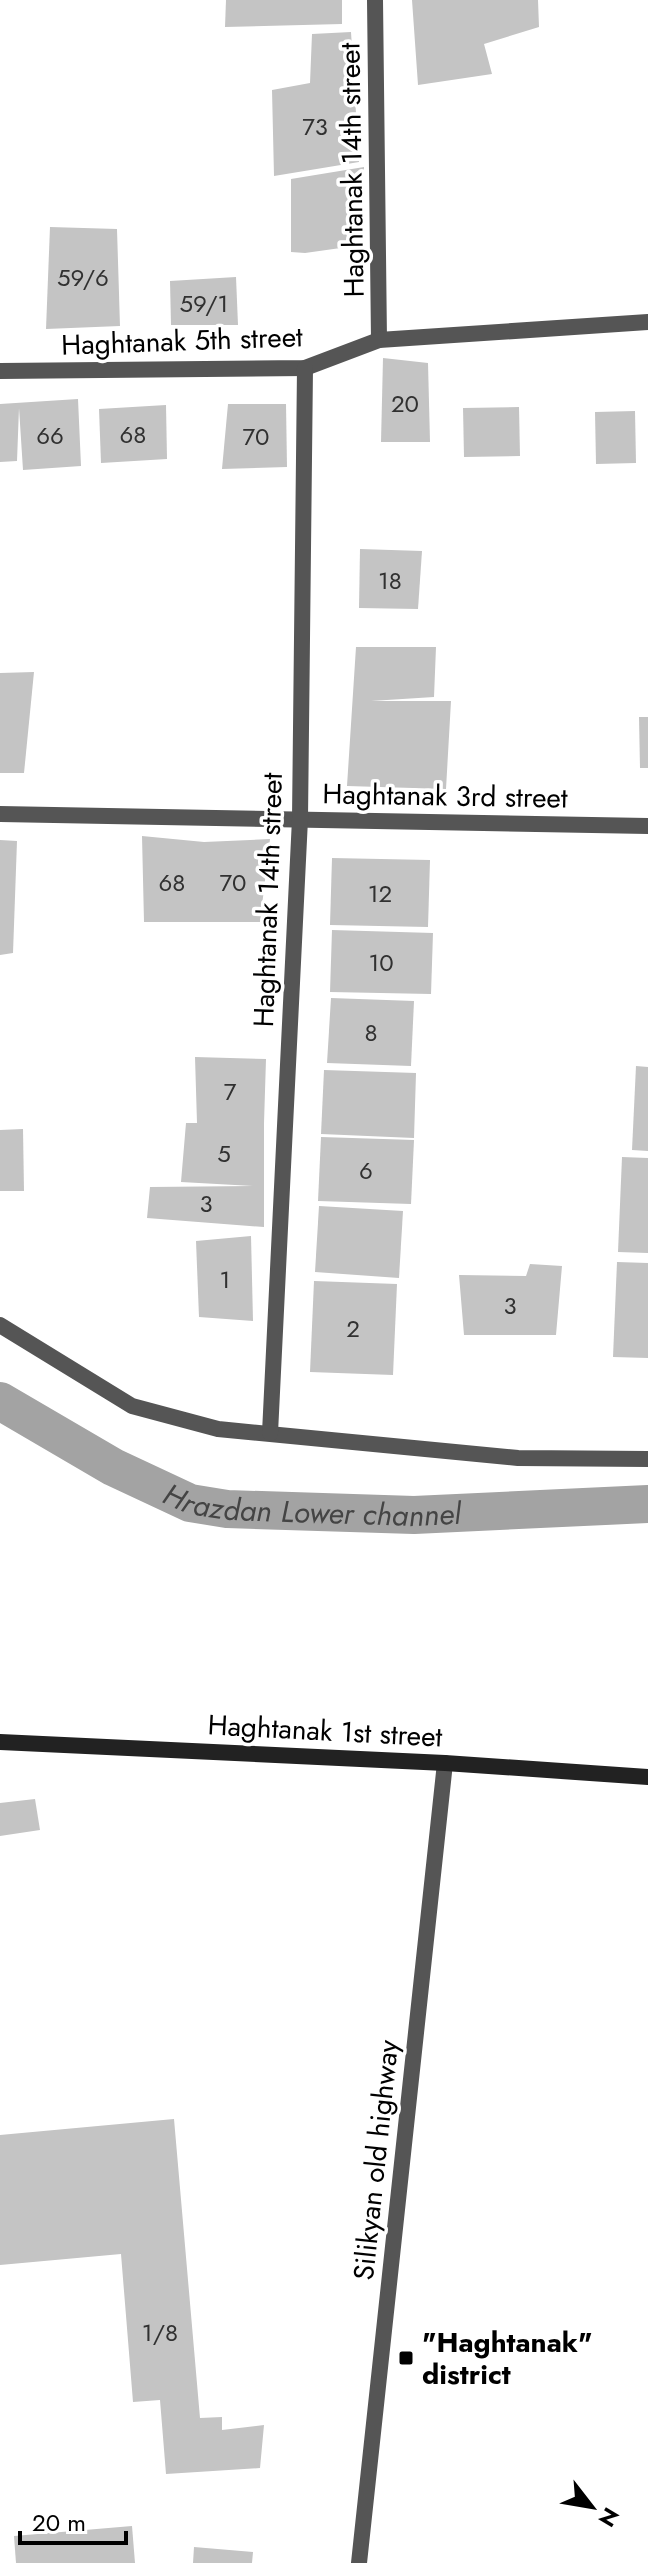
<svg xmlns="http://www.w3.org/2000/svg" width="648" height="2563" font-family="Jost,sans-serif">
	<style>
		.lines { fill: none; stroke-linecap: round; stroke-linejoin: round }
		.canal { stroke: #a3a3a3; stroke-width: 38 }
		.building { fill: #c4c4c4 }
		.minor { stroke: #555; stroke-width: 16 }
		.tertiary { stroke: #555; stroke-width: 16 }
		.secondary { stroke: #222; stroke-width: 16 }
		.poi-dot { fill: #000; stroke: #fff; stroke-width: 3 }
		.labels { text-anchor: middle; dominant-baseline: central; stroke-width: 7; stroke-linejoin: round; paint-order: stroke }
		.number-label { font-size: 24px; fill: #313131 }
		.street-label { font-size: 28px; fill: #000; stroke: #fff }
		.poi-label { font-size: 28px; font-weight: bold; fill: #000; stroke: #fff; text-anchor: start }
		.water-label { font-size: 30px; font-style: italic; fill: #444; stroke: #fff }
	</style>
	<rect width="100%" height="100%" fill="#fff"/>
	<g class="lines">
		<!-- canal -->
		<path class="canal" id="s1" d="M0,1401L113,1467L190,1503L227,1509L414,1515L648,1504"/>
	</g>
	<!-- building -->
	<g class="building">
		<path d="M226,0H342V24L225,27Z"/>
		<path d="M412,0H538L539,27L484,44L492,74L418,85Z"/>
		<path d="M351,32L359,162L274,176L272,90L310,83L312,34Z"/>
		<path d="M364,167L362,245L305,253L291,252V179Z"/>
		<path d="M50,227L117,229L120,326L46,329Z"/>
		<path d="M236,277L238,325H171L170,281Z"/>
		<path d="M383,358L428,363L430,442H381Z"/>
		<path d="M78,399L81,466L23,470L19,408L17,461L0,462V404Z"/>
		<path d="M228,404H286L287,467L222,469Z"/>
		<path d="M166,405L167,459L101,463L99,409Z"/>
		<path d="M519,407L520,456L464,457L463,408Z"/>
		<path d="M635,411L636,463L596,464L595,412Z"/>
		<path d="M360,549L422,551L418,609L359,608Z"/>
		<path d="M356,647H436L434,697L371,701H451L446,789L347,786Z"/>
		<path d="M34,672L24,773H0V673Z"/>
		<path d="M639,717H648V768H640Z"/>
		<path d="M142,836L204,842L270,839L260,922H144Z"/>
		<path d="M0,840L17,841L13,953L0,955Z"/>
		<path d="M332,858L430,860L428,927L330,925Z"/>
		<path d="M332,930L433,933L431,994L330,992Z"/>
		<path d="M331,998L414,1001L411,1066L327,1063Z"/>
		<path d="M195,1057L266,1059L264,1123V1227L147,1218L150,1187L253,1186L181,1182L186,1123H197Z"/>
		<path d="M636,1066L648,1067V1151L632,1150Z"/>
		<path d="M324,1070L416,1073L414,1138L321,1134Z"/>
		<path d="M23,1129L24,1191H0V1130Z"/>
		<path d="M321,1137L414,1140L411,1204L318,1201Z"/>
		<path d="M622,1157L648,1158V1253L618,1252Z"/>
		<path d="M319,1206L403,1211L399,1278L315,1272Z"/>
		<path d="M251,1236L253,1321L199,1317L196,1241Z"/>
		<path d="M617,1262L648,1263V1358L613,1357Z"/>
		<path d="M530,1264L562,1266L556,1335H464L459,1275L526,1276Z"/>
		<path d="M314,1281L397,1284L393,1375L310,1372Z"/>
		<path d="M35,1799L40,1830L0,1836V1803Z"/>
		<path d="M174,2119L200,2418L222,2417V2430L264,2425L260,2468L166,2474L160,2400L133,2402L121,2254L0,2265V2135Z"/>
		<path d="M132,2526L135,2563H16L14,2536Z"/>
		<path d="M194,2547L253,2552L252,2563H193Z"/>
	</g>
	<g class="lines">
		<!-- minor -->
		<g class="minor">
			<path d="M375,0L379,340"/>
			<path d="M0,371L305,368L379,340L648,322"/>
			<path d="M0,814L648,826"/>
			<path d="M0,1325L132,1406L218,1429L518,1458L648,1459"/>
			<path d="M270,1433L300,819L305,368"/>
		</g>
		<!-- tertiary -->
		<path class="tertiary" d="M359,2563L445,1763"/>
		<!-- secondary -->
		<path class="secondary" d="M0,1742L445,1763L648,1777"/>
	</g>
	<!-- markers -->
	<rect class="poi-dot" x="398" y="2350" width="16" height="16" rx="4"/>
	<g class="labels">
		<!-- number labels -->
		<g class="number-label">
			<text x="315" y="126">73</text>
			<text x="83" y="277">59/6</text>
			<text x="204" y="303">59/1</text>
			<text x="405" y="403">20</text>
			<text x="133" y="434">68</text>
			<text x="50" y="435">66</text>
			<text x="256" y="436">70</text>
			<text x="390" y="580">18</text>
			<text x="172" y="882">68</text>
			<text x="233" y="882">70</text>
			<text x="380" y="893">12</text>
			<text x="381" y="962">10</text>
			<text x="371" y="1032">8</text>
			<text x="230" y="1091">7</text>
			<text x="224" y="1153">5</text>
			<text x="366" y="1170">6</text>
			<text x="206" y="1203">3</text>
			<text x="225" y="1279">1</text>
			<text x="510" y="1305">3</text>
			<text x="353" y="1328">2</text>
			<text x="160" y="2332">1/8</text>
		</g>
		<!-- street labels -->
		<g class="street-label">
			<text transform="translate(352 170) rotate(-91)">Haghtanak 14th street</text>
			<text transform="translate(182 341) rotate(-2)">Haghtanak 5th street</text>
			<text transform="translate(445 796) rotate(1)">Haghtanak 3rd street</text>
			<text transform="translate(268 900) rotate(-88)">Haghtanak 14th street</text>
			<text transform="translate(325 1731) rotate(3)">Haghtanak 1st street</text>
			<text transform="translate(376 2160) rotate(-84)">Silikyan old highway</text>
		</g>
		<!-- poi labels -->
		<g class="poi-label">
			<text x="422" y="2342">"Haghtanak"<tspan x="422" dy="32">district</tspan></text>
		</g>
		<!-- water labels -->
		<g class="water-label">
			<text stroke="none"><textPath href="#s1" startOffset="338">Hrazdan Lower channel</textPath></text>
		</g>
	</g>
	<!-- north arrow -->
	<g transform="translate(592 2507) rotate(121)" stroke="#ffffff" stroke-width="6" paint-order="stroke">
	<path d="M0-6L14 30L0 20L-14 30Z" fill="#000000"/>
	<text y="-12" font-size="22" font-weight="bold" text-anchor="middle" fill="#000000">N</text>
	</g>
	<!-- scale -->
	<path d="M20 2531v12h106v-12" fill="none" stroke="#000000" stroke-width="4"/>
	<text x="32" y="2531" font-size="24" fill="#000000" stroke="#ffffff" stroke-width="6" paint-order="stroke">20 m</text>
</svg>
